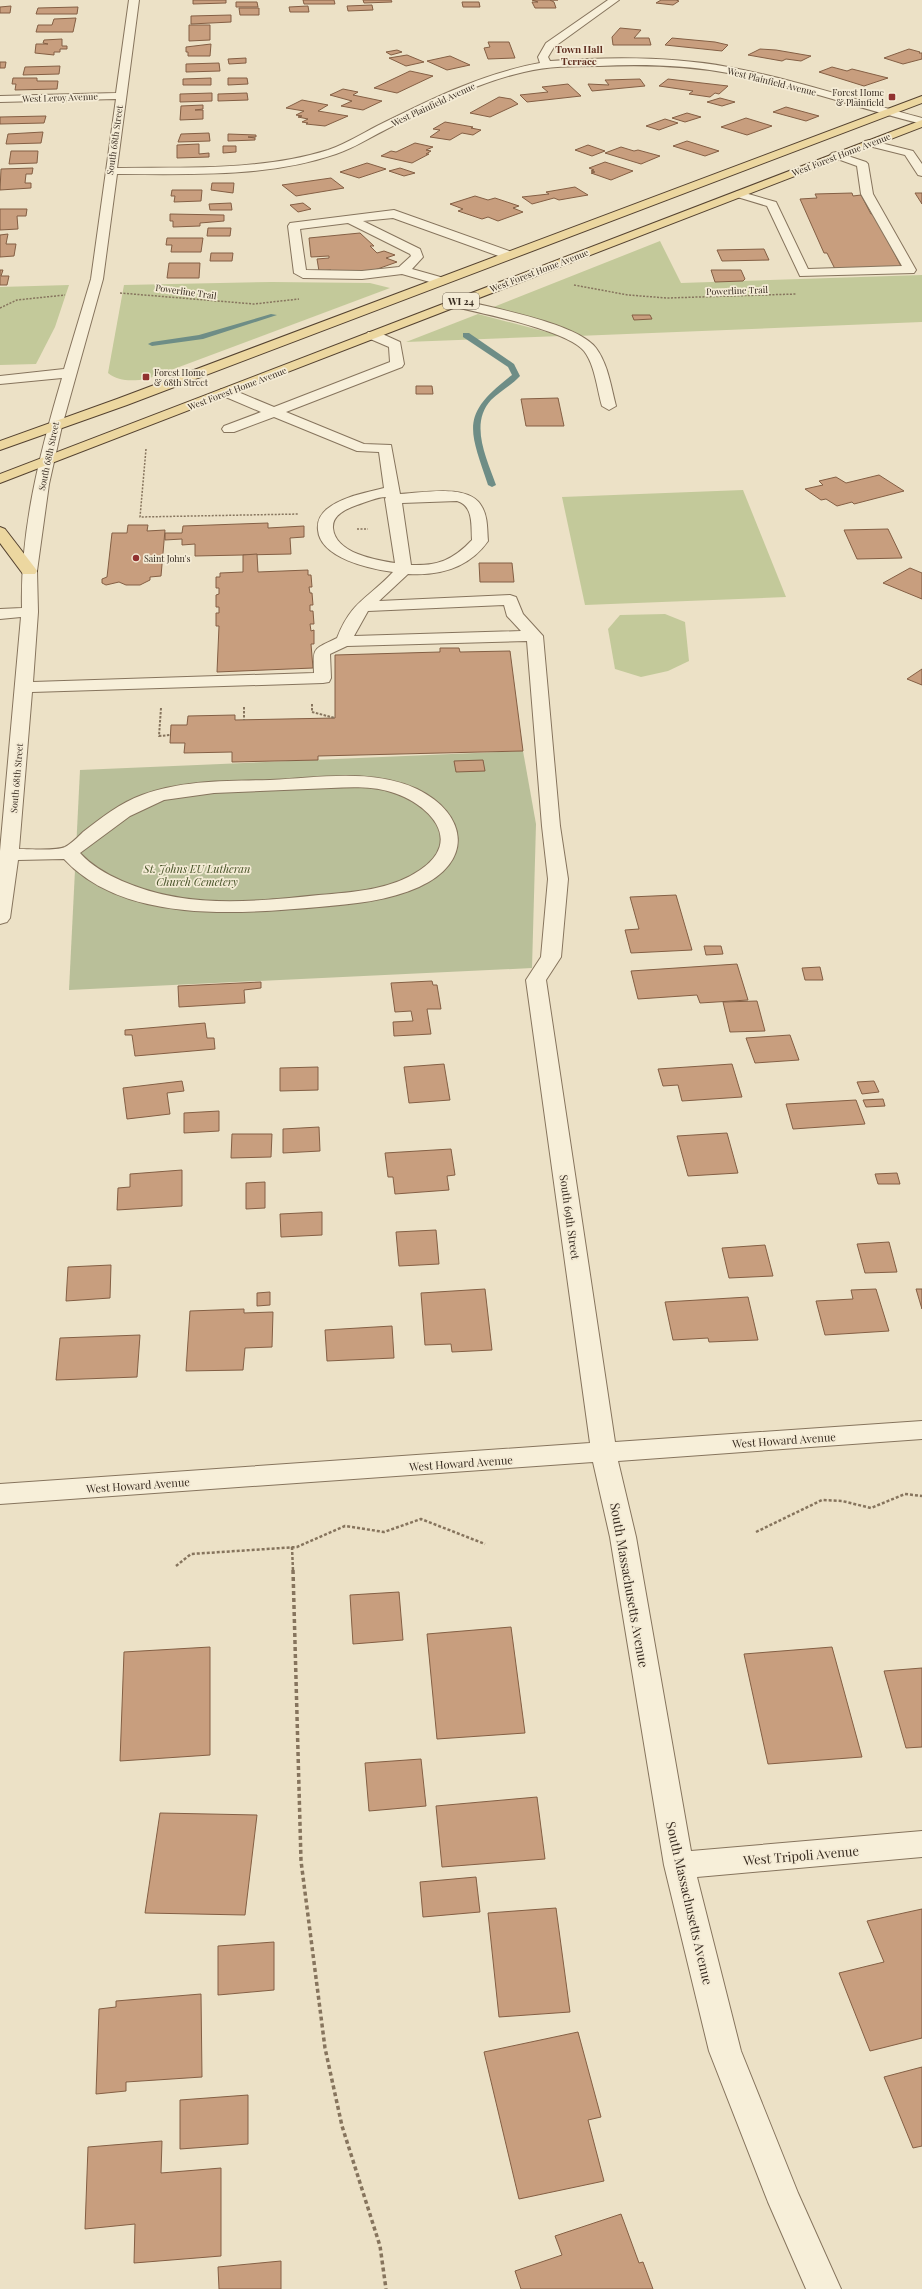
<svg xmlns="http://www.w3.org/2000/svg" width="922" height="2289" font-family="'Playfair Display',serif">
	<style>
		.green { fill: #c3c99a }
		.cemetery { fill: #b9bf99 }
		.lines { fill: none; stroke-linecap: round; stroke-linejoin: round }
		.stream { fill: #6e8d86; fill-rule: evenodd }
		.building { fill: #c89e7e; stroke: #845f44 }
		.minor-casing { stroke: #86745d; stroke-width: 2 }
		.major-casing { stroke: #544230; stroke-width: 2 }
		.path-far3 { stroke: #86745d; stroke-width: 1.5; stroke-dasharray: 2 1.5; stroke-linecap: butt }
		.path-far2 { stroke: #86745d; stroke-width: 2; stroke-dasharray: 2.5 1.5; stroke-linecap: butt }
		.path-far1 { stroke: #86745d; stroke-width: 2.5; stroke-dasharray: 3 2; stroke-linecap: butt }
		.path { stroke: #86745d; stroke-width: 3.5; stroke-dasharray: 4 3; stroke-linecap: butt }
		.minor { fill: #f7efd9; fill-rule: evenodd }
		.major { fill: #ecd7a0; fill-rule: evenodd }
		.poi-dot { fill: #913230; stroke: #f4ebd5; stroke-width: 1.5 }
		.labels { text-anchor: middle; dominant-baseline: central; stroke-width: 3.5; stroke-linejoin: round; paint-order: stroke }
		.far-street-label { font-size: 9px; fill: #372b20; stroke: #f4ebd5 }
		.far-poi-label { font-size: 9px; fill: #372b20; stroke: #f4ebd5; text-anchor: start }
		.far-neighbourhood-label { font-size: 10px; font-weight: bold; fill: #613021; stroke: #f4ebd5 }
		.shield { fill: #f4ebd5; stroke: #706556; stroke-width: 1 }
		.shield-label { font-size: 10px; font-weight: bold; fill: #372b20 }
		.park-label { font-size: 11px; font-style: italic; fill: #465227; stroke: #f4ebd5 }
		.street-label { font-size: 11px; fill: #372b20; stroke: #f4ebd5 }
		.near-street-label { font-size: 13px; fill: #372b20; stroke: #f4ebd5 }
	</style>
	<rect width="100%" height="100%" fill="#ece1c6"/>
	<!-- green -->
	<g class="green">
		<path d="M660,241L681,283L922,275V322L577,336L491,308Z"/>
		<path d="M272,282L370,283L390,288L147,379C133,381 119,382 108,373L124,285Z"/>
		<path d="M69,285L55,327L36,364L0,365V287Z"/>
		<path d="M478,314L562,336L406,342Z"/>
		<path d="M743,490L786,597L585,605L562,497Z"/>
		<path d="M665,614L685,622L689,661L668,671L641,677L615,669L608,629L620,615Z"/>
	</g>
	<!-- cemetery -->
	<path class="cemetery" d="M523,751L536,824L532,968L69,990L80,770Z"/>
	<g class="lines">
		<!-- stream -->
		<g class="stream">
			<path d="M271,314L277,315L203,339L152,346L148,344L152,342L199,335Z"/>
			<path d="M463,333H469L514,364L520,376C512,385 500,391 491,400C469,424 487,459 496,485L492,487L488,485C469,428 460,415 512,375L508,367L463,337Z"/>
		</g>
	</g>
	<!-- building -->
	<g class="building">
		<path d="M193,0H226V3L193,4Z"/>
		<path d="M303,0H334L335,4H304Z"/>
		<path d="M363,0H391L392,2L364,3Z"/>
		<path d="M532,0H558H550L554,2L556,8H535L532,2H538Z"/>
		<path d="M661,0H676L679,1L673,5L656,3Z"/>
		<path d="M236,2H257L258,7H236Z"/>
		<path d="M462,2H479L480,7H463Z"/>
		<path d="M372,5L373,10L348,11L347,6Z"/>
		<path d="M11,6L10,13H0V7Z"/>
		<path d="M308,6L309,12H290L289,7Z"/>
		<path d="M78,7L77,14H36L38,8Z"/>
		<path d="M239,8H259V15H240Z"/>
		<path d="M231,15V22L191,24V16Z"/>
		<path d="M76,18L73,32H36L38,25H52L54,19Z"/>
		<path d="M189,25H210V40L189,41Z"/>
		<path d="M620,28L641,30L634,38H649L651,45H613L612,37Z"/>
		<path d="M672,38L715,42L728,45L722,51L665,45Z"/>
		<path d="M62,39V46H67V49H60V52H54V55L35,53L36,44H48L43,43L44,40Z"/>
		<path d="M488,42H509L515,58L488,59L484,48L490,47Z"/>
		<path d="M211,44L210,56H188V52H186V47Z"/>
		<path d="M760,49L776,50L811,56L801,61L786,59L782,61L748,55Z"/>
		<path d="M909,49L920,52L919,53H922V59L903,64L884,58Z"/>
		<path d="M397,50L402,52L391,55L386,52Z"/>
		<path d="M407,55L424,62L406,66L389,58Z"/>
		<path d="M450,56L470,65L447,70L427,61Z"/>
		<path d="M246,58V63L229,64L228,59Z"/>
		<path d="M0,62H6L5,68H0Z"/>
		<path d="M219,63L220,71L186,72V64Z"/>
		<path d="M60,66L59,74L23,75L25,67Z"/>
		<path d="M832,67L847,71L852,69L888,78L864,86L819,72Z"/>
		<path d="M410,71L433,76L397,93L374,88Z"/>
		<path d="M13,78H37V81H58L57,89L15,90L16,84H12Z"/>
		<path d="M211,78V85H183V79Z"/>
		<path d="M228,78H247L248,84L228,85Z"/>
		<path d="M640,79L645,86L592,91L588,84L609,85L605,80Z"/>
		<path d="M668,79L702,83L728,86L719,94L715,93L710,97L689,94L693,91L659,86Z"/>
		<path d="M568,84L581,96L527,102L520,95L548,92L542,87Z"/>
		<path d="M343,89L358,92L353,95L382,101L363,110L341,106L352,101L330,95Z"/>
		<path d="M212,93V101L180,102V94Z"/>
		<path d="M247,93L248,100L218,101V94Z"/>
		<path d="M499,97L511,99L518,104L490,117L470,113Z"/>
		<path d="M720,98L735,102L722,106L707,102Z"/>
		<path d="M302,100L328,105L318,111L348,116L325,126L306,124L308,123L302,122L308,119L298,117L302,116L296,115L304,111L286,108Z"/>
		<path d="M203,105V109L195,110H203V119L180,120L181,106Z"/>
		<path d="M786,107L819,116L806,121L773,112Z"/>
		<path d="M687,113L701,117L685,122L672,118Z"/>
		<path d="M46,116L44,123L0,124V117Z"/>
		<path d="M746,118L772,126L747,135L721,127Z"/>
		<path d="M665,119L678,123L659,130L646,126Z"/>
		<path d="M445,122L473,127L471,128L481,130L473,135L462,133L450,140L430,137L440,130L433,129Z"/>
		<path d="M43,132L41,143L6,144L8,134Z"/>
		<path d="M209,133L210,141L178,142L181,134Z"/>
		<path d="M228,134L256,135V137H248L255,138V140L228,141Z"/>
		<path d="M687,141L719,151L705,156L673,146Z"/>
		<path d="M415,143L433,147L426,150L431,151L426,154H429L412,163L381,156L391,151L396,152Z"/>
		<path d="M199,144V154L209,153V157L177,158V145Z"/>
		<path d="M588,145L605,151L592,156L575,150Z"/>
		<path d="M223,146H236V152L223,153Z"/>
		<path d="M621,147L634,151L638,150L660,156L641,164L605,153Z"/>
		<path d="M11,151H38L37,163L9,164Z"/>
		<path d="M605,162L633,171L611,180L591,173L595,172L591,171L594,170L589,168Z"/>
		<path d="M367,163L386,169L359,178L340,172Z"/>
		<path d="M33,168L32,174H26L25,183H31V188L0,190L1,169Z"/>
		<path d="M400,168L415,173L404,176L389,171Z"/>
		<path d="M331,178L344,188L296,196L282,185Z"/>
		<path d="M212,183H234L233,193L211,190Z"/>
		<path d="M575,187L588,195L559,200L554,198L532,204L522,197L549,194L546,192Z"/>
		<path d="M172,190H202L201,201L174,202L175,196H171Z"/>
		<path d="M852,193L853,196L861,195L871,214H874L903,270L836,271L827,253H824L800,199L817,198L815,194Z"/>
		<path d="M915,193H922V204Z"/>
		<path d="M475,196L488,200L495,198L519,206L513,208L523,212L498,221L488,217L482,219L458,211L463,209L450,204Z"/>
		<path d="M231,203L232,210H210L209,204Z"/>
		<path d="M303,203L311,209L298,212L290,205Z"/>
		<path d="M0,209H27L26,216H17L18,229L0,230Z"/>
		<path d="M170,214L224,215V221L200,223V226L173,227V221H170Z"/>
		<path d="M208,228H231L230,236H207Z"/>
		<path d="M360,233L374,246H370L377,253L384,251L395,255L386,258L397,262L369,272L331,273V270L319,271L317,259L329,258V256L311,257L309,238Z"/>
		<path d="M8,234L6,244H16L14,256L0,257V235Z"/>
		<path d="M167,238H203L201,252H171L172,245H166Z"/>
		<path d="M764,249L769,260L722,261L717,250Z"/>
		<path d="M211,253H233L232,261H210Z"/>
		<path d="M169,263H200L199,278H167Z"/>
		<path d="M0,270H3L1,276H9L7,285H0Z"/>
		<path d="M711,270H741L745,279L743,281L715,282Z"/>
		<path d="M632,315H650L652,319L634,320Z"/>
		<path d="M416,386H432L433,394H416Z"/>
		<path d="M558,398L564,426H526L521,399Z"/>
		<path d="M879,475L904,491L854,504L852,502L837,506L826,499L821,500L805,489L823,485L819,481L836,477L846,483Z"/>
		<path d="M268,523V528L304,526V537L290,538L291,554L195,556V544L182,545V539L165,540V533H182L183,526Z"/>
		<path d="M128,525H148L147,531L165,530L161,576L150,577V580L140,585H126L119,582L106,585L102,583V579L107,577L112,533H127Z"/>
		<path d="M888,529L902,558L857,559L844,530Z"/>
		<path d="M257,554L258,572L308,570V575H311L312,587H309L310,593H312L313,605H310V611H313L314,624H310L311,631L314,630V644H311L313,668L217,672L219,626H216V613H219V607H216V595L219,594V588H216V577H220V573L243,572V555Z"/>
		<path d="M479,563H512L514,582H480Z"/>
		<path d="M910,568L922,573V599L883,583Z"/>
		<path d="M440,648H459L460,652L510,651L523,751L318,756V760L232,762V752L184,753L185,743H170L171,725H187L188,716L235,715V720L335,718V655L440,652Z"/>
		<path d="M922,669V685L907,679Z"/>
		<path d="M483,760L485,771L456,772L454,761Z"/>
		<path d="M676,895L692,950L631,953L625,930L639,929L630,897Z"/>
		<path d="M704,946H721L723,954L706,955Z"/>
		<path d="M737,964L748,1000L700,1003L697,995L638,999L631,971Z"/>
		<path d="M820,967L823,980H805L802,968Z"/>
		<path d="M432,981L433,985H437L441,1009H427L431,1034L394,1036L393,1022L413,1021L411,1011L395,1012L391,983Z"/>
		<path d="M261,982V988L244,990L245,1003L179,1007L178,986Z"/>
		<path d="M757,1001L765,1031L730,1032L723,1002Z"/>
		<path d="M205,1023L207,1038H214L215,1049L135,1056L132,1035H125V1030Z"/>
		<path d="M790,1035L799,1060L755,1063L746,1038Z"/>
		<path d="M444,1064L450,1100L409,1103L404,1067Z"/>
		<path d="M732,1064L742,1097L682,1101L678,1085L663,1086L658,1069Z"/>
		<path d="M318,1067V1090L280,1091V1068Z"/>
		<path d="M182,1081L184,1091L167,1093L170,1114L127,1119L123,1088Z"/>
		<path d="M874,1081L879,1092L862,1094L857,1082Z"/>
		<path d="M883,1099L885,1106L866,1107L863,1100Z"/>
		<path d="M856,1100L865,1124L793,1129L786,1104Z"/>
		<path d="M219,1111V1131L184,1133V1113Z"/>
		<path d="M319,1127L320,1151L283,1153V1129Z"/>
		<path d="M727,1133L738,1173L688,1176L677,1136Z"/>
		<path d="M232,1134H272L271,1157L231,1158Z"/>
		<path d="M451,1149L455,1175L447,1176L449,1190L395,1194L393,1177H388L385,1153Z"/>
		<path d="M182,1170V1206L117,1210L118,1188L130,1187V1174Z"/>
		<path d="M897,1173L900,1184H878L875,1174Z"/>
		<path d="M265,1182V1208L246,1209V1183Z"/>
		<path d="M322,1212V1235L281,1237L280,1214Z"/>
		<path d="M436,1230L439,1264L399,1266L396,1232Z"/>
		<path d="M889,1242L897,1272L865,1273L857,1244Z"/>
		<path d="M765,1245L773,1276L729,1278L722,1248Z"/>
		<path d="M111,1265L110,1298L66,1301L68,1267Z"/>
		<path d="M485,1289L492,1350L452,1352L451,1344L425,1345L421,1293Z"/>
		<path d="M876,1289L889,1331L825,1335L816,1301L853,1299L851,1290Z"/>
		<path d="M916,1289H922V1309Z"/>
		<path d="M270,1292V1305L257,1306V1293Z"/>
		<path d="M748,1297L758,1340L709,1342L708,1338L673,1340L665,1302Z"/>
		<path d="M244,1309V1313L273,1312L272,1347L245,1348L243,1370L186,1371L190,1311Z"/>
		<path d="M392,1326L394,1358L327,1361L325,1330Z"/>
		<path d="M140,1335L137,1377L56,1380L60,1338Z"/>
		<path d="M399,1592L403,1640L353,1644L350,1595Z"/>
		<path d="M511,1627L525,1733L437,1739L427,1634Z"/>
		<path d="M210,1647V1755L120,1761L124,1652Z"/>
		<path d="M832,1647L862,1757L768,1764L744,1654Z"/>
		<path d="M922,1668V1747L906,1748L884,1671Z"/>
		<path d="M421,1759L426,1806L369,1811L365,1763Z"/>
		<path d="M537,1797L545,1859L442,1867L436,1806Z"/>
		<path d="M160,1813L257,1815L245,1915L145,1913Z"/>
		<path d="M476,1877L480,1912L423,1917L420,1882Z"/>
		<path d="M556,1908L570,2012L499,2017L488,1913Z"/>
		<path d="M922,1909V2038L870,2051L839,1973L884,1962L867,1921Z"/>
		<path d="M274,1942V1990L218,1995V1946Z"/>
		<path d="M201,1994L202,2077L126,2082V2091L96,2094L99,2009L116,2007V2001Z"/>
		<path d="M578,2032L601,2117L588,2120L604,2181L519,2199L484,2052Z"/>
		<path d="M922,2067V2146L913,2148L884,2077Z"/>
		<path d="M248,2095V2144L180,2149V2100Z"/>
		<path d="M162,2141L161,2173L221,2168V2256L134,2263L135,2224L85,2229L88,2147Z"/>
		<path d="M621,2214L639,2263L643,2262L653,2289H521L515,2271L562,2255L555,2236Z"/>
		<path d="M281,2261V2289H219L218,2267Z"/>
	</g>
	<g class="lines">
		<defs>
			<g id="minor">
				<path d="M129,0H139L117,168C187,167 261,171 328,150C348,143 366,131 385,122C435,97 485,73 540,63L538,57L546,43L608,0H619L554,47L548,57L550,61C608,57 670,56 728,67C794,79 858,101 922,118V124C857,108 794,85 728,73C685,65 642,64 599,66C573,66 548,66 524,72C475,83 429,108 385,130C369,138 354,148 336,154C266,178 190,174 117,174L103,279L62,426L49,484L37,571L38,612L33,682L314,673C313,646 313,650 337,638C352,600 368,599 393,572C370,569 320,558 318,530C317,521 320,515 327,509C343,496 366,493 384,488L379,452L357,451L274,417L234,432H224L222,429L224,426L261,412L221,395L219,392L221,389H231L274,407L390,362L389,347L368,338L366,335L368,332H378L400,342L404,364L402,367L286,412L364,444L391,445L400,494C423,493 470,483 482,507C488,517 487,530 488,541C469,568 439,576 408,574L379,601L510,595L516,597L523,614L543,636L560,826L568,879L561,957L546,980L615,1442L922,1421V1439L618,1461L636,1537L691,1851L922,1831V1857L697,1877L741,2051L798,2193L841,2289H806L768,2202L709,2051L664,1865L610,1537L593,1462L0,1504V1484L590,1443L526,980L541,957L548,879L542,826L527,641L347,646L330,654L331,678L329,682L323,683L32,692L19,849C30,849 56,851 65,847C71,844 78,837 83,832C101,818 120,803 142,795C182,780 227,781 270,780C317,778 372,768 417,789C468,814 474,862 419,887C388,901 353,904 319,907C239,914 124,924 64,859L18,860L10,918L7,922L0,924V851L21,617L0,619V609L22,608C20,530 40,452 62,378L0,384V376L64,369L91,279L116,99L0,102V96L116,93ZM386,497L385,499L395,563C375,560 335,553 333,528C332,515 346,509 357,505C366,502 377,497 386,497ZM457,501C474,506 471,526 472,540C453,560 438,566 411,565L402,503ZM504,605L507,616L521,631L354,636L368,611ZM331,788C350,787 372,786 391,792C428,803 465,840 420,870C391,890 353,892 319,895C252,902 186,909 122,881C106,874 92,866 80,853L130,816L164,800L214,793Z"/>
				<path d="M869,140L913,151L922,164V176L918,175L905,155L865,145L863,143L865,141Z"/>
				<path d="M836,152L866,162L868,164L873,194L916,270L914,273L800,276L767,206L734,196L732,194L738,191L776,202L808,269L902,266L861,194L857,166L832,157L830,155L832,153Z"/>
				<path d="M394,210L512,252L514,255L512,258H504L393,218L363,221L420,249L423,257L412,269L444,278L446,281L444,284L440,285L402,274L362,279L303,278L294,273L288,226L290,223ZM348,223L410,254L411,256L399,267L362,271L306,270L300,229Z"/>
				<path d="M456,299C488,307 577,323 596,348C608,364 611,387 616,406L609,410L602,406C597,389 595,365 584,351C567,330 480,313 451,306L450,303Z"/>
			</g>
			<g id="major">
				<path d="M922,96V103L127,405L0,450V441L117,399Z"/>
				<path d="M922,120V127L0,483V474Z"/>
				<path d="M0,527L5,529L35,568L37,571L35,574H23L0,543Z"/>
			</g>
		</defs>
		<!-- minor casing -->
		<use href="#minor" class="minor-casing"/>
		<!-- major casing -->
		<use href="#major" class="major-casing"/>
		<!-- path-far3 -->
		<g class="path-far3">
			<path d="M574,285L628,295L667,298L796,294"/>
			<path d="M120,293L254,304L299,299"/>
			<path d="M0,308L17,300L65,295"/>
			<path d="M146,449L140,517L299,514"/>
			<path d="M357,529H368"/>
		</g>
		<!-- path-far2 -->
		<g class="path-far2">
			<path d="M312,704V712L335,718"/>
			<path d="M244,707V720"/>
			<path d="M161,708L159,736L170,735"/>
		</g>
		<!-- path-far1 -->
		<g class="path-far1">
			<path d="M756,1532L822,1500L842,1501L871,1508L905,1494L922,1496"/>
			<path d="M292,1547L293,1571"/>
			<path d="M176,1566L191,1554L297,1547L345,1526L384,1532L421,1519L485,1544"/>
		</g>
		<!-- path -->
		<path class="path" d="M293,1570L301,1861L325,2048L342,2126L380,2246L386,2289"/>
		<!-- minor -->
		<use href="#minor" class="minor"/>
		<!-- major -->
		<use href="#major" class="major"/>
	</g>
	<!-- markers -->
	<g class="poi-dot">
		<rect x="888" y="93" width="8" height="8" rx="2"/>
		<rect x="142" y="373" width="8" height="8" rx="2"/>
		<circle cx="136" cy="558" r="4"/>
	</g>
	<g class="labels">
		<!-- far-street labels -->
		<g class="far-street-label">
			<text transform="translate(772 81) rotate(14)">West Plainfield Avenue</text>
			<text transform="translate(60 97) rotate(-2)">West Leroy Avenue</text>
			<text transform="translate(433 104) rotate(-25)">West Plainfield Avenue</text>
			<text transform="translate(114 140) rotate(-82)">South 68th Street</text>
			<text transform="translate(841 154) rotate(-21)">West Forest Home Avenue</text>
			<text transform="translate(539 270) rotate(-21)">West Forest Home Avenue</text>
			<text transform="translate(737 290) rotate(-2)">Powerline Trail</text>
			<text transform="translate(186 291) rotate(8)">Powerline Trail</text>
			<text transform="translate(237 388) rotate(-21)">West Forest Home Avenue</text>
			<text transform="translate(48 456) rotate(-78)">South 68th Street</text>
			<text transform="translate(16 778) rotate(-85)">South 68th Street</text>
		</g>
		<!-- far-poi labels -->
		<g class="far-poi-label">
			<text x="884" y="92" text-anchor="end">Forest Home<tspan x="884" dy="10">&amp; Plainfield</tspan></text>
			<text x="154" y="372">Forest Home<tspan x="154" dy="10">&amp; 68th Street</tspan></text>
			<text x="144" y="558">Saint John's</text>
		</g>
		<!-- far-neighbourhood labels -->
		<g class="far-neighbourhood-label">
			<text x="579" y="49">Town Hall<tspan x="579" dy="12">Terrace</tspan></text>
		</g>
		<!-- shield labels -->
		<rect class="shield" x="443" y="293" width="36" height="16" rx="3"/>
		<g class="shield-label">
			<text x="461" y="301">WI 24</text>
		</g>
		<!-- park labels -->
		<g class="park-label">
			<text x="197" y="868">St. Johns EU Lutheran<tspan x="197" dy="13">Church Cemetery</tspan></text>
		</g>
		<!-- street labels -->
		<g class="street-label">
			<text transform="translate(570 1217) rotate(82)">South 69th Street</text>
			<text transform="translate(784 1440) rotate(-4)">West Howard Avenue</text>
			<text transform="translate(461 1463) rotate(-4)">West Howard Avenue</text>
			<text transform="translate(138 1485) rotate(-4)">West Howard Avenue</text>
		</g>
		<!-- near-street labels -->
		<g class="near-street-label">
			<text transform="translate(630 1585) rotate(80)">South Massachusetts Avenue</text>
			<text transform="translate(801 1855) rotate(-5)">West Tripoli Avenue</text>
			<text transform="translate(690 1903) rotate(77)">South Massachusetts Avenue</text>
		</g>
	</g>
</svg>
